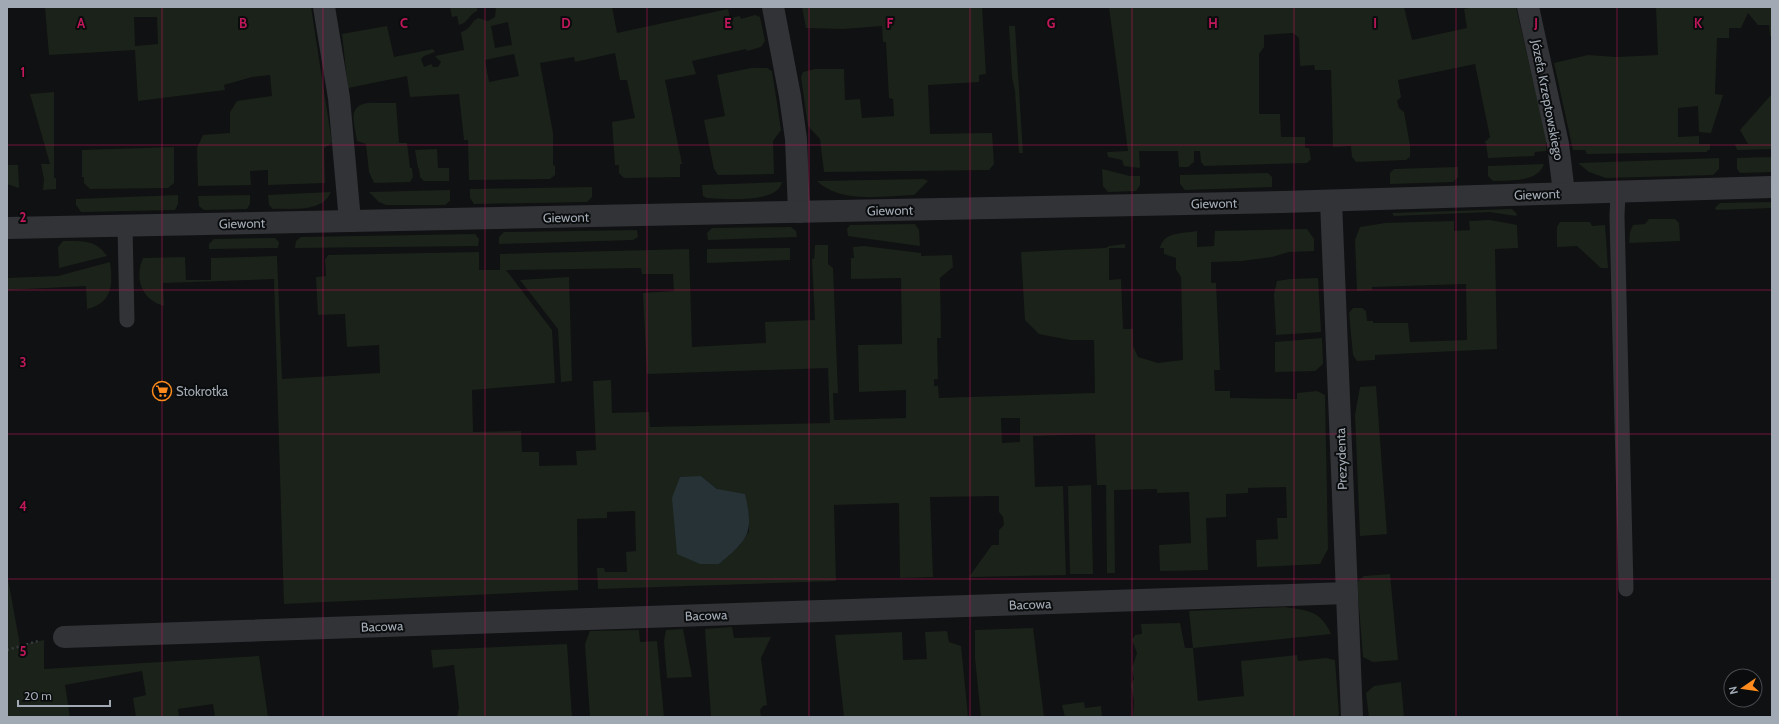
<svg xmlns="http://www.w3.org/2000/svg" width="1779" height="724" font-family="Cabin,sans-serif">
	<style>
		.green { fill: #1b221a; fill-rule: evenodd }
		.water { fill: #263236 }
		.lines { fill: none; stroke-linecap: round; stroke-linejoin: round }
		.path { stroke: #373a3e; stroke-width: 2.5; stroke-dasharray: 2 3; stroke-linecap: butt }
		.lane { stroke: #313337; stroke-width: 15 }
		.street { stroke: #313337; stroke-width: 22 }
		.grid { fill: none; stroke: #c2185b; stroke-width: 1; stroke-opacity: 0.55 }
		.labels { text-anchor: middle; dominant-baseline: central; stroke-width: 4; stroke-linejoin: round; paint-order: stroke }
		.street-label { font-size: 13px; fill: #a1aab4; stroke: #0b0c0d }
		.poi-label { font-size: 13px; fill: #a1aab4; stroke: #0b0c0d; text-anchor: start }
		.grid-label { font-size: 13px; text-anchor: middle; font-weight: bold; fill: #c2185b; stroke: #0b0c0d; stroke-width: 4; stroke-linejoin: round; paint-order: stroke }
	</style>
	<rect width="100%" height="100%" fill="#101112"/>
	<!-- green -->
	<g class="green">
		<path d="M45,7H311L332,143L324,148L325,183L268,185V170L250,171L251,185L198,186L197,148L203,135L230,133V112L237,101L272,96L270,75L252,77L224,85L225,90L138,101L135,50L49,55ZM134,17H157L158,44L135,46Z"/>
		<path d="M450,7H477V11C469,14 468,23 459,25L457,16L452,17Z"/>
		<path d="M496,7H612L617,33L728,9L730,18L740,16L741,19L755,15L760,17L765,41L761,47L747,51L746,49L692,61L696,74L665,80L682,164H680V177L624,178L619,173V165H615L612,122L635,118L627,80H620L615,53L575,62L574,57L540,63L553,133V165L555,166V175L550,179L469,180L468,140H464L459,94L410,97L407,76L348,88L342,34L387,26L394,57L433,49L435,52L424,56L421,59L424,67L431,64L433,67H438L441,62L435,56L464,50L461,32C472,29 470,22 478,18L488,21L495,17ZM508,22L512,45L495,48L491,26ZM514,54L519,76L489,82L485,60Z"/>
		<path d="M802,7H982L986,74L979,75V82L928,85L930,134L992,133L994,164L989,170L824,172L820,139L808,126L801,77L803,72L815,69H844L845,100L860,99L862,118L894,116L893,99L889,98L886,42H883L882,26L843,29L806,28Z"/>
		<path d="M1109,7H1404L1412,40L1467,28L1464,9L1473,7H1516L1546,137V151L1535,152L1534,156L1488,158L1486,143H1484L1490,137L1475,64L1398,80L1401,97L1397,101L1399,108L1404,112L1410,145V157L1406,160L1356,162L1352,157L1351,146L1333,147L1331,70H1315L1314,65L1300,66L1299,38L1293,33L1264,35V47L1259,54V114H1280L1281,137H1305V148H1309L1311,159L1307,163L1204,166L1201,162L1200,151H1194V162L1188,167H1179L1178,151H1139L1140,168L1124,166L1122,160L1108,157L1107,152L1128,151Z"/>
		<path d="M1656,7H1772V36H1770L1769,25H1758L1748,13L1741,28H1729V38H1717L1715,94L1723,95L1711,133L1699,132L1698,106L1678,108V137L1699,136V144H1710V149L1706,152L1587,154L1585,150H1573L1554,63L1588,55L1617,57L1658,55Z"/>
		<path d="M1009,26H1015L1023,153H1019L1015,91L1012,77Z"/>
		<path d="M751,68H767L772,71L781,130L773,141L774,174L718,175L714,169L704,120L725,116L717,75Z"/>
		<path d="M54,92V178H56V189L43,190L44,179L41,164H50L30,94Z"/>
		<path d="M1772,94V149L1737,150L1735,144H1748L1740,130Z"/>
		<path d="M369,103H396L399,143H407L410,168H412L413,177L410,182L374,183L369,172L366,144L357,141C355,124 346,105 369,103Z"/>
		<path d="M174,147V183L168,188L90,189L84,183V177H82V150Z"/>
		<path d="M437,149L438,168H449V181H424L420,177L419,169L418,168L415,150Z"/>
		<path d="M1772,157V172L1740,173L1737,169V158Z"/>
		<path d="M1719,158V169L1713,175L1606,178L1589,172L1578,163Z"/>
		<path d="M1544,164C1538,183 1509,180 1493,181L1488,176V166Z"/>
		<path d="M7,165H18L19,188L7,184Z"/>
		<path d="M1458,167V177L1453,182L1390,184V173L1394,169Z"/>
		<path d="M1102,169L1130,176H1140V185L1136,191L1108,192L1103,186Z"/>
		<path d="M1268,173L1272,177V187L1185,190L1180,184V175Z"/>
		<path d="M924,179L928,181L914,195C883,196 841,204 817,181Z"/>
		<path d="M782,182C778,204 724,199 707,198L703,196L702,185Z"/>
		<path d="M592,187V197L587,202L474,204L470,198V189Z"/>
		<path d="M450,190V201L445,205H386L379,202L369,192Z"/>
		<path d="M331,192C322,213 292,208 273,209L269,205L268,195Z"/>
		<path d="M178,195V204L175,210L81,212L76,205V199Z"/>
		<path d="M250,195V204L247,209L204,210L199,206L198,196Z"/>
		<path d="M1772,202V208L1716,210L1715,208L1720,203Z"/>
		<path d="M1512,209L1517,214L1516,216L1490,212L1394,216L1392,213Z"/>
		<path d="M1649,219H1675L1679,223L1680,241L1629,243L1630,232L1633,225L1645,224Z"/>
		<path d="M1490,220L1517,225L1518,248L1495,249L1497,349L1375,355V360L1357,361L1353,355L1349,313L1353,308H1362L1366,311L1367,321H1373V323H1408L1410,342L1467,340L1466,284L1372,287V290L1357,291L1355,240L1360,227L1385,223L1454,221V231L1470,230L1469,221Z"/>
		<path d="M1560,222H1590L1592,226L1605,225L1608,268H1601L1577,246L1557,247V227Z"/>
		<path d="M915,224L919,230L920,246L848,236L847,229L850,225Z"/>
		<path d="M791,227L796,231L797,237L708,240L707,233L712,228Z"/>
		<path d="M1307,229L1314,239V251L1289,252L1272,257L1242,261L1211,262V283H1216L1220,370H1214L1215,391H1230V398L1297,399V393L1317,391L1325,395L1328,549L1320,564L1257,567L1256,540L1278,539L1277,518H1287L1286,487L1248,488V493L1226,494V517L1206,518L1208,570L1160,571L1159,545L1191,543L1189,492L1157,493V489L1114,490L1115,573H1107L1106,485H1097L1095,434L1033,436L1035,487L1063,486L1066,575L969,577L992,545H999V530L1004,525L1003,517L999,512V496L930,497L933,577L900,578L899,503L834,505L836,581L598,589L597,568H604L605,572H627L626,552L636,551L635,511L607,512V518L577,519L578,590L284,604L274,279L163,283L164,306C142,300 134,279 143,258L185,257L186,280H211V258L277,256L282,379L380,373L379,345L347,347L345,314L318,315L316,277L326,276L325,260L328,255L479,252V270H500V254L689,249L692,347L766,343L765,322L815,320L812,259H814L815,245H828V264L833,268L838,393H833L834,420L906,418V390L859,392L858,345L902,344L901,278L851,279V258H854L853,247L864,246L921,253V256L952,255L953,267L940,278L941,338H937L938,379H934V386H938L939,398L1095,393L1094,340H1070L1039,334L1025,320L1021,252L1106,248L1109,246L1125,244V248H1109V280L1121,279L1123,329H1133V346L1138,357L1158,363L1183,360L1181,277L1176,269V258L1164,254V248H1160C1164,231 1182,234 1197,231V247L1214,246L1215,231ZM641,268L642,274H673L674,291L643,293L647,374L828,368L830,423L650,427L649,412L612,413L611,380L593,381L596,450L576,451L577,465L539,466V452H522L521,431L473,432L472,390L555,383L552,330L506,270ZM1001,418H1020V442L1002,443ZM701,476L749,514V531L740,545L719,564Z"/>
		<path d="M637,230L638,237L633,240L499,244V237L504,232Z"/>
		<path d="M475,234L479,239L478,246L295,248L296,241L301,237Z"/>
		<path d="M275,238L279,242L278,248L209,249V244L214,239Z"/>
		<path d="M63,241C81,241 96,239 107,256L59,268L58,247Z"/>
		<path d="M790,248V260L707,263V249Z"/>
		<path d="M110,262C113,284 113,303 87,309L86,286L7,290V278L58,276Z"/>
		<path d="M569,277L572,381L561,382L558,329L520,280Z"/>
		<path d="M1318,278L1321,332L1276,335L1274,294L1277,281L1290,279Z"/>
		<path d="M1322,338L1323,364L1315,371L1275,372V342Z"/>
		<path d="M1376,386L1387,534L1360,536L1355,415L1360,387Z"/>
		<path d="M1091,485L1093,574H1070L1068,486Z"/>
		<path d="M7,574L20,645L44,640V669L259,656L268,717H215L213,704L178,709L179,717H136L133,698L146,695L142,671L65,685L70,717H7Z"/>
		<path d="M1390,574L1398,660L1373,662L1363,657L1357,582L1364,576Z"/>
		<path d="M1285,607C1309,611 1320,610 1331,634L1193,648L1198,701L1244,696L1241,661L1297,655L1298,661L1326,658L1335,660L1339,715L1336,717H1133L1134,701L1131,685L1134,679L1132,668L1137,653L1132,640L1135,635L1142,634L1141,624L1180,623L1185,648H1193L1189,611Z"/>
		<path d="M732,627L734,638L771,637L761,658L767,705L763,706L760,710L761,717H711L705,629Z"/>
		<path d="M1033,628L1044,717H981L975,658V630Z"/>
		<path d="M683,629L692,677L667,678L664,641L666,630Z"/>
		<path d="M639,630L640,642L657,641L664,717H590L585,644L590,631Z"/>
		<path d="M947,631L949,642L961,646L968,717H844L835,635L902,632L903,660L927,659L925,632Z"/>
		<path d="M567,644L572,717H457L459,708L454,665L433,668L431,650Z"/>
		<path d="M1401,682L1404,717H1369L1366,693L1374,686Z"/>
		<path d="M1084,702L1085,708L1101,706L1102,717H1065L1062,705Z"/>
	</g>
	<!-- water -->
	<path class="water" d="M701,476L717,489L745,494C754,533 749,539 719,564H700L677,554L672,498L680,477Z"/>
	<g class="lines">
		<!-- path -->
		<path class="path" d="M7,650L38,641"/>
		<!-- lane -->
		<g class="lane">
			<path d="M1618,192L1617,216L1626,589"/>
			<path d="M125,226L127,320"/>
		</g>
		<!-- street -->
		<g class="street">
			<path d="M324,7L339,98L350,221"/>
			<path d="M773,7L790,96L796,139L799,212"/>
			<path d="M1528,7L1558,144L1564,193"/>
			<path d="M1331,201L1352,717"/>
			<path d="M7,228L1282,202L1772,187"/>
			<path d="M64,637L1347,593"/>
		</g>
	</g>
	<!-- grid -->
	<path class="grid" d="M162,7V717M323,7V717M485,7V717M647,7V717M809,7V717M970,7V717M1132,7V717M1294,7V717M1456,7V717M1617,7V717M7,145H1772M7,290H1772M7,434H1772M7,579H1772"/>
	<!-- icons -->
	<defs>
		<symbol id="supermarket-ring" viewBox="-11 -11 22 22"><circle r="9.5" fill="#0b0c0d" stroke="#fd8b1d" stroke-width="1.5"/><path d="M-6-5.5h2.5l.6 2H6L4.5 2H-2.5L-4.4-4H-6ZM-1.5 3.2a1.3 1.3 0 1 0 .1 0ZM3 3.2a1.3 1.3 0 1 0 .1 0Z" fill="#fd8b1d"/></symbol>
	</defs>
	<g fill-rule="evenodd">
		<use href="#supermarket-ring" x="151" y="380" width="22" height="22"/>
	</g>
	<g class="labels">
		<!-- street labels -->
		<g class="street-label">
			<text transform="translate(1548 100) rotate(79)">Józefa Krzeptowskiego</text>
			<text transform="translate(1537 194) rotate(-2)">Giewont</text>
			<text transform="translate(1214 203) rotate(-1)">Giewont</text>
			<text transform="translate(890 210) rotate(-1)">Giewont</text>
			<text transform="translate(566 217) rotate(-1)">Giewont</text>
			<text transform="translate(242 223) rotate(-1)">Giewont</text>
			<text transform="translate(1341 459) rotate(-92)">Prezydenta</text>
			<text transform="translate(1030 604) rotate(-2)">Bacowa</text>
			<text transform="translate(706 615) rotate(-2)">Bacowa</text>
			<text transform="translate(382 626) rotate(-2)">Bacowa</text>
		</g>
		<!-- poi labels -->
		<g class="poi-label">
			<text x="176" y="391">Stokrotka</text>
		</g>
	</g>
	<g class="grid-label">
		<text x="81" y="28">A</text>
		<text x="243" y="28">B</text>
		<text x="404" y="28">C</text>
		<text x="566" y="28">D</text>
		<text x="728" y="28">E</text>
		<text x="890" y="28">F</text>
		<text x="1051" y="28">G</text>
		<text x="1213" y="28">H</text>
		<text x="1375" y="28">I</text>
		<text x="1536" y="28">J</text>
		<text x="1698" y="28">K</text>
		<text x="23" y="77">1</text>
		<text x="23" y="222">2</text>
		<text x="23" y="367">3</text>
		<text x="23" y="511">4</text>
		<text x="23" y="656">5</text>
	</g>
	<!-- border -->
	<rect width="1779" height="724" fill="none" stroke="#a1aab4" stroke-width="16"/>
	<!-- north arrow -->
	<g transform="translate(1743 688) rotate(257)"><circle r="19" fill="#0b0c0d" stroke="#474b50"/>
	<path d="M0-3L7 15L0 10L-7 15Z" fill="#fd8b1d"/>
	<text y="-6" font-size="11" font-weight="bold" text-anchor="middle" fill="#a1aab4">N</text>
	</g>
	<!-- scale -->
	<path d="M18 700v6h92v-6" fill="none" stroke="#a1aab4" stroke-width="2"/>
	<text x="24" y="700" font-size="12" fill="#a1aab4" stroke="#0b0c0d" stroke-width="3" paint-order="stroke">20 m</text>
</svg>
